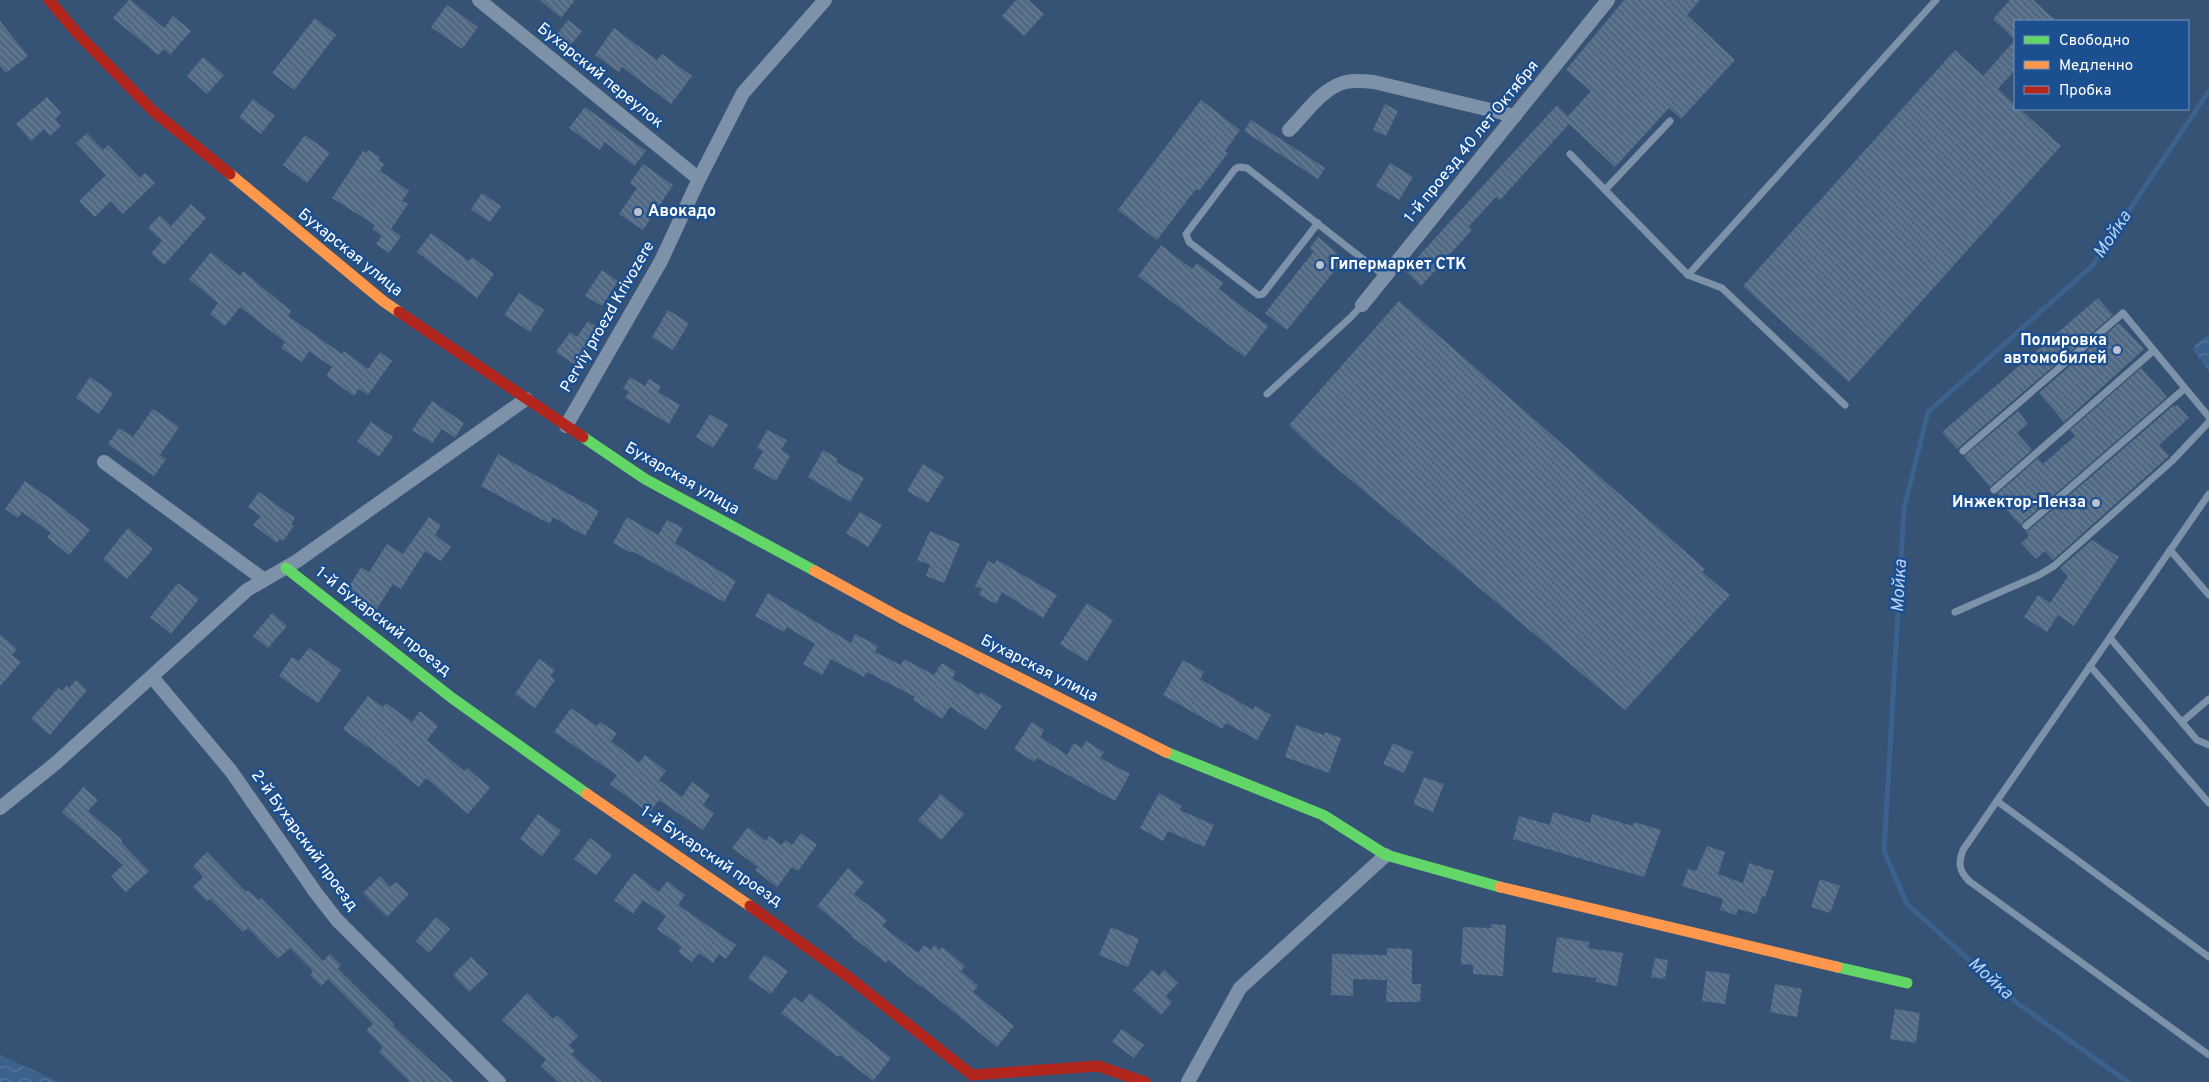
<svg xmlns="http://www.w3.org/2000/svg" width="2209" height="1082" font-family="Overpass,sans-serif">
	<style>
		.water { fill: url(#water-waves) }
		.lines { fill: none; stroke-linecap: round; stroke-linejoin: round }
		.stream { stroke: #3b618d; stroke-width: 5 }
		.building { fill: url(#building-back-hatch) }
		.lane { stroke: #7d92a8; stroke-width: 7 }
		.street { stroke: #7d92a8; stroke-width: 14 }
		.fast { stroke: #63d668; stroke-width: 11 }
		.slow { stroke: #ff974d; stroke-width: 11 }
		.jam { stroke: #b3261e; stroke-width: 11 }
		.poi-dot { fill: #b9c2ce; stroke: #1b4f8f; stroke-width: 2 }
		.labels { text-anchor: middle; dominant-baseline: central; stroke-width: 5; stroke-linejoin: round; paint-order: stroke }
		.street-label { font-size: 16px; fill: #fff; stroke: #1b4f8f }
		.poi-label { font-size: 16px; font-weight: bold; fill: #fff; stroke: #1b4f8f; text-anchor: start }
		.water-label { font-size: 18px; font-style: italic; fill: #b5d3f5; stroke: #1b4f8f }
	</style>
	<defs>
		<pattern id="water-waves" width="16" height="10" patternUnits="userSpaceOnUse" patternTransform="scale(1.25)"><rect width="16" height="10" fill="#3b618d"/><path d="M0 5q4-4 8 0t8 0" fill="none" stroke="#58799e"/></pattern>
		<pattern id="building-back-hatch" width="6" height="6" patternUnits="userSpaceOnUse" patternTransform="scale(1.25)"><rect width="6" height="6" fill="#526984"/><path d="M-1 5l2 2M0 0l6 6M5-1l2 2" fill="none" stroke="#6c8096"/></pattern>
	</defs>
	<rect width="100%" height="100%" fill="#365274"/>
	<!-- water -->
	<g class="water">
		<path d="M2209,334V371L2193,350L2195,345Z"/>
		<path d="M0,1055L59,1082H0Z"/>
	</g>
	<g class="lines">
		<!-- stream -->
		<path class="stream" d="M2128,1082L2017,1003L1907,904L1884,851L1904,509L1928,412L2092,266L2209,91"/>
	</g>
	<!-- building -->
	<g class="building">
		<path d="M129,0H131L164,28L173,16L191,31L170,55L164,49L158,55L113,18Z"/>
		<path d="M540,0H575L561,18Z"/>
		<path d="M1016,0H1028L1044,14L1024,36L1002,16Z"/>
		<path d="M1624,0H1700L1687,15L1735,60L1681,119L1669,108L1615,167L1569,124L1500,200L1496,197L1469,226L1472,230L1421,286L1405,271L1557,105L1568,116L1591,91L1566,70Z"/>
		<path d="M2010,0H2033L2056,21H2015V40L1993,19Z"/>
		<path d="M447,5L478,27L462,49L431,27Z"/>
		<path d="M315,18L336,35L294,90L272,73Z"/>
		<path d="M568,20L582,31L570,46L557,34Z"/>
		<path d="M0,21L28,56L6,73L0,66Z"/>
		<path d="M614,28L657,60L662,54L692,76L671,104L622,67L619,72L595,55Z"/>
		<path d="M2015,40V70L1998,89L2015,105V109H2020L2061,146L1849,382L1743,286L1955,50L1983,76Z"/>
		<path d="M203,57L224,75L207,94L187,76Z"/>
		<path d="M47,97L61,113L55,119L61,126L50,136L44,129L31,141L16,124Z"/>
		<path d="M253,99L275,116L261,134L239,117Z"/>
		<path d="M1201,100L1240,130L1225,151L1228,153L1199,191L1196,189L1157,240L1118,210Z"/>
		<path d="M1385,104L1398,111L1386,136L1373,130Z"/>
		<path d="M585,107L646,151L634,166L605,142L600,150L569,128Z"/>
		<path d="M1251,120L1325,168L1318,179L1244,131Z"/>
		<path d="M87,133L103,150L108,145L140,178L145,173L155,183L123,214L111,201L95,217L79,201L106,175L76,143Z"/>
		<path d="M305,135L330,153L307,183L283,165Z"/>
		<path d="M368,150L380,157L378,160L384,164L380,171L409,191L402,201L408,204L391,229L401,236L389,253L376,244L382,236L372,229L375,225L332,198L363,151L366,153Z"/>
		<path d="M1390,163L1413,177L1399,200L1376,186Z"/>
		<path d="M643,164L673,185L643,230L619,214L637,188L630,183Z"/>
		<path d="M482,193L501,206L490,222L471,209Z"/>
		<path d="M191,204L206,218L164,265L151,253L162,241L148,228L160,215L171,226Z"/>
		<path d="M431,233L469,261L472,257L494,274L477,298L417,252Z"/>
		<path d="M1318,237L1344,259L1287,330L1265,313L1314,251L1310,248Z"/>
		<path d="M1161,245L1192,269L1197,263L1223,283L1219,289L1268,326L1245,357L1138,276Z"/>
		<path d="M211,252L240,276L243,271L291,311L288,316L342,354L344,351L368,369L380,352L392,361L368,395L359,389L354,396L326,376L332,367L309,351L302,362L281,348L285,342L240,307L225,326L210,314L218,303L189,279Z"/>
		<path d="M602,270L618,281L602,306L585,296Z"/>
		<path d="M519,293L544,310L530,332L504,315Z"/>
		<path d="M2098,298L2113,315L1957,449L1942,432Z"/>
		<path d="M1399,301L1705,569L1702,572L1730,595L1625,710L1315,450L1289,425Z"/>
		<path d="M668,310L689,323L673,350L652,337Z"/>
		<path d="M588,321L601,329L577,366L556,352L570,332L577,337Z"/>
		<path d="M2119,323L2144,349L2064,422L2039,393Z"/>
		<path d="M2141,368L2167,397L2023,522L2021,526L2000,502L2002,500L1997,494L2038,458L2043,464L2075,436L2070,430Z"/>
		<path d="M90,377L113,393L99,414L76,398Z"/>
		<path d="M630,377L645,386L649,379L661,386L658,392L680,405L669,424L625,398L629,392L623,389Z"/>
		<path d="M432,401L464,423L455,438L442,429L432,443L412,430Z"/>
		<path d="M2174,405L2175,407L2177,405L2189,418L2159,445L2169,456L2053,560L2045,551L2036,559L2021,543L2029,536L2025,531L2029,530Z"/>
		<path d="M153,409L179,427L160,455L166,459L154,476L108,444L119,428L133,437Z"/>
		<path d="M2018,411L2028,424L2017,433L2032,450L1990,487L1964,456Z"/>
		<path d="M710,414L728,425L713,448L696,437Z"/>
		<path d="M371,422L393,437L379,457L357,441Z"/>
		<path d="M767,430L787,440L781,450L790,456L776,481L753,468L763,451L757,448Z"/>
		<path d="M823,450L838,459L836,462L864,478L850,502L808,477Z"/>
		<path d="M498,454L599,511L585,536L553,517L550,524L481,486Z"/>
		<path d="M923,464L944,477L928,503L907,491Z"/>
		<path d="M25,481L59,505L90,530L69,555L47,537L51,533L22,512L18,518L5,509Z"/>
		<path d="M259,492L295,518L291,524L294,526L283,541L280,539L277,543L253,525L261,516L248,507Z"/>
		<path d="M860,512L882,525L868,547L846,533Z"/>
		<path d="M429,517L441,525L435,535L451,547L441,561L425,551L401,589L393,584L376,610L347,590L361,567L369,572L387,544L403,554Z"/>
		<path d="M627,517L658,535L667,520L683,528L675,543L736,581L724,602L632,551L631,553L613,543Z"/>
		<path d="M128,528L153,549L127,579L103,559Z"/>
		<path d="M930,531L960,544L944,583L926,576L930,565L917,560Z"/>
		<path d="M2092,540L2119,557L2074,626L2058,615L2047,632L2024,617L2038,595L2050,603L2068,576L2060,568Z"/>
		<path d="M997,560L1057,595L1043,618L1002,592L996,604L979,595L982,589L975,586L988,561L994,564Z"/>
		<path d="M178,583L199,599L171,634L150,617Z"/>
		<path d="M768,593L851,643L855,634L878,646L875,652L901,665L904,659L934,675L942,663L956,672L952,678L979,695L981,692L1002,706L986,730L950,707L942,719L913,700L915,697L867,672L864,677L831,659L822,675L803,664L815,644L787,627L784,632L755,616Z"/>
		<path d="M1087,603L1113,620L1087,661L1060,644Z"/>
		<path d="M272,613L287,626L268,648L253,636Z"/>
		<path d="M0,634L17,649L12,655L21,662L0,686Z"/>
		<path d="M309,648L341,670L318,703L279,676L292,657L299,661Z"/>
		<path d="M539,659L555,670L550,676L555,680L535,708L515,694Z"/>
		<path d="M1183,660L1204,672L1200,679L1253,710L1255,706L1271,715L1257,740L1226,723L1222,729L1163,695Z"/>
		<path d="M76,680L87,690L50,735L31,719L58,688L62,691L67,685L69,688Z"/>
		<path d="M368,696L383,707L386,703L412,722L420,711L438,726L427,740L464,771L467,768L490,788L468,814L426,778L419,787L368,746L367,747L343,729Z"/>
		<path d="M571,708L597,726L600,722L617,733L611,741L639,763L645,755L666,771L659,780L682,797L692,782L710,795L703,805L714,813L703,830L659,800L649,813L610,784L617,775L554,732Z"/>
		<path d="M1032,722L1044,730L1040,737L1067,755L1074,743L1082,748L1086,741L1104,752L1100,758L1130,774L1115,801L1037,758L1034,762L1014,749Z"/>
		<path d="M1296,725L1324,735L1325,732L1341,738L1329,773L1285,757Z"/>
		<path d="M1393,743L1413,752L1404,773L1383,764Z"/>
		<path d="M1424,777L1444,784L1433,812L1413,804Z"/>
		<path d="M83,787L98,800L88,811L122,840L121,842L149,871L126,892L111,876L123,865L62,812Z"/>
		<path d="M1159,793L1182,806L1180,810L1214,825L1204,847L1168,831L1163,841L1140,828Z"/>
		<path d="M941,794L964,814L941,840L918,820Z"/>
		<path d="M1553,812L1590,823L1592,814L1633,826L1634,822L1661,830L1644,877L1513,839L1519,816L1550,825Z"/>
		<path d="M538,814L561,831L542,856L520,839Z"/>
		<path d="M748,827L766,841L769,836L781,845L786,840L792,845L801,833L817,845L798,871L792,867L777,887L755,870L758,867L732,848Z"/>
		<path d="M590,838L612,855L596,875L574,859Z"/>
		<path d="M1707,846L1725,852L1718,874L1743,883L1749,863L1774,871L1765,897L1762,896L1756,914L1738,909L1736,915L1720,910L1723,899L1682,886L1688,869L1696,871Z"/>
		<path d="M207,852L246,892L248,890L259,900L261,898L323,961L330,954L341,965L338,969L394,1024L393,1026L454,1082H410L379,1052L383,1047L366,1030L373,1024L328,979L321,986L310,975L313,971L290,948L278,959L248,928L243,932L210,899L207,901L193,887L203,877L193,866Z"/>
		<path d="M848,868L864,882L854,894L887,920L882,926L918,953L924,945L931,950L934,945L940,950L942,947L965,966L961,971L978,986L973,992L1014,1026L997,1047L922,986L921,987L888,960L886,963L851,936L852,935L817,906Z"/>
		<path d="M634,873L659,892L667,881L685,895L678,905L736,945L726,959L719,954L713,963L699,953L692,962L678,952L682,947L657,929L666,916L643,900L633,914L614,900Z"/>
		<path d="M380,876L390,887L396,882L409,894L387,917L363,893Z"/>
		<path d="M1820,879L1840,886L1830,913L1811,907Z"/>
		<path d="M436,917L450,929L429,953L416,941Z"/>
		<path d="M1491,924L1506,925L1503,976L1473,974V965L1461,964L1463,927L1491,928Z"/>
		<path d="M1111,927L1139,939L1128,967L1099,955Z"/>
		<path d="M1557,937L1589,942L1588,948L1623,953L1617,986L1596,982V978L1552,972Z"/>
		<path d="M1387,948L1412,949V984H1421L1420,1002H1386L1387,980L1353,979V996L1331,995L1332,954L1387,955Z"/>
		<path d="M765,955L788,971L771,994L748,978Z"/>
		<path d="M471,957L488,974L469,992L453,975Z"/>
		<path d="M1655,958L1668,960L1665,979L1651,977Z"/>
		<path d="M1152,970L1159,976L1164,970L1178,983L1166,996L1172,1002L1161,1015L1133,990Z"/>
		<path d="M1706,971L1730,974L1725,1004L1702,1001Z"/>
		<path d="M1775,984L1802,989L1797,1017L1770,1012Z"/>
		<path d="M527,993L553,1019L557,1015L578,1036L569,1045L575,1051L571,1054L602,1082H558L541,1066L546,1060L502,1020Z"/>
		<path d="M810,993L891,1058L873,1081L840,1055L838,1057L781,1013L794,997L802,1003Z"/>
		<path d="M1895,1009L1920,1013L1916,1043L1890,1039Z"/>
		<path d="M1122,1029L1144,1045L1134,1058L1112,1042Z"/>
	</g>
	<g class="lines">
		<!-- lane -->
		<g class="lane">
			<path d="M1570,154L1688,275L1936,0"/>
			<path d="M1605,190L1670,121"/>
			<path d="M1318,223L1263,294L1258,295L1189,242L1186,234L1235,169L1239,167L1247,168C1293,204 1339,241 1385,276"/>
			<path d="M1688,275L1722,288L1845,405"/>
			<path d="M1267,394L1351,317L1362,305"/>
			<path d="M1963,451L2123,313L2209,417"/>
			<path d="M1994,490L2153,351"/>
			<path d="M2209,494L1963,850C1958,863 1959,871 1969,881L2209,1055"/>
			<path d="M2026,526L2184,389"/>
			<path d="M2170,550L2209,595"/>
			<path d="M1955,612L2039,575L2054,566L2172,461L2209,422"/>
			<path d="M2110,638L2197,740L2209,745"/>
			<path d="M2090,666L2209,803"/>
			<path d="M2182,722L2209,699"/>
			<path d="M1997,801L2209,957"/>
		</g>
		<!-- street -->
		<g class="street">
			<path d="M479,0L699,179"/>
			<path d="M1289,130C1305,114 1323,87 1346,82C1355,80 1365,81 1374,82L1515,116"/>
			<path d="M1362,305L1608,0"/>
			<path d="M566,426L661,261L699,179L743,93L825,0"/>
			<path d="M104,462L263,579"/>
			<path d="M152,677L231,771L316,893L337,920L499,1082"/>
			<path d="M0,808L56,763L247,590L297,561L526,399"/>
			<path d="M1188,1082L1240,988L1386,855"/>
		</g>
		<!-- fast -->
		<g class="fast">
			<path d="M583,437L645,479L815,571"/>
			<path d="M286,568L452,698L587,794"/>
			<path d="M1166,752L1323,815L1386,855L1500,887"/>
			<path d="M1837,967L1907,983"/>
		</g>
		<!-- slow -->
		<g class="slow">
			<path d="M230,174L383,301L399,312"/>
			<path d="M815,571L901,618L1166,752"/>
			<path d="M587,794L750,906"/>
			<path d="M1500,887L1837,967"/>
		</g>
		<!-- jam -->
		<g class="jam">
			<path d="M49,0L76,32L153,111L230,174"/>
			<path d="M399,312L583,437"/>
			<path d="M750,906L847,976L972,1075L1098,1066L1145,1082"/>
		</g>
	</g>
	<!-- markers -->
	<g class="poi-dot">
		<circle cx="638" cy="212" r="5"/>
		<circle cx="1320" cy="265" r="5"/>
		<circle cx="2117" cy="350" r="5"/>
		<circle cx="2096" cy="503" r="5"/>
	</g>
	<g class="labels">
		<!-- street labels -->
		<g class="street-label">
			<text transform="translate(600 76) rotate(39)">Бухарский переулок</text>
			<text transform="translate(1472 142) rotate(-51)">1-й проезд 40 лет Октября</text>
			<text transform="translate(350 253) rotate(39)">Бухарская улица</text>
			<text transform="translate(608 317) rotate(-60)">Perviy proezd Krivozere</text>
			<text transform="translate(682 479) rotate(30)">Бухарская улица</text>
			<text transform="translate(383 622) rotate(38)">1-й Бухарский проезд</text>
			<text transform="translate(1039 669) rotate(27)">Бухарская улица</text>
			<text transform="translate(304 841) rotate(54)">2-й Бухарский проезд</text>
			<text transform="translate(711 857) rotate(34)">1-й Бухарский проезд</text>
		</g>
		<!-- poi labels -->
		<g class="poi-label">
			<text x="648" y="212">Авокадо</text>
			<text x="1330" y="265">Гипермаркет СТК</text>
			<text x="2107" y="341" text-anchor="end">Полировка<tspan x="2107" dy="18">автомобилей</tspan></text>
			<text x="2086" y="503" text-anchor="end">Инжектор-Пенза</text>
		</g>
		<!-- water labels -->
		<g class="water-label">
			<text transform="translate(2113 235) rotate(-56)">Мойка</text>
			<text transform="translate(1900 586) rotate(-87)">Мойка</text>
			<text transform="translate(1990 979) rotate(42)">Мойка</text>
		</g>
	</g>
	<!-- legend -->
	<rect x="2014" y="20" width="175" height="90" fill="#1b4f8f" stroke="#7695bc"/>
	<rect x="2024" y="36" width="25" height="8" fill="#63d668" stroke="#7695bc"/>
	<text x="2059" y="45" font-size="15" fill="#ffffff">Свободно</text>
	<rect x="2024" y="61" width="25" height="8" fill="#ff974d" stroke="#7695bc"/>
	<text x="2059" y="70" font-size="15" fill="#ffffff">Медленно</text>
	<rect x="2024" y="86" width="25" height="8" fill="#b3261e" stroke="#7695bc"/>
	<text x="2059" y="95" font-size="15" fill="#ffffff">Пробка</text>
</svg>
